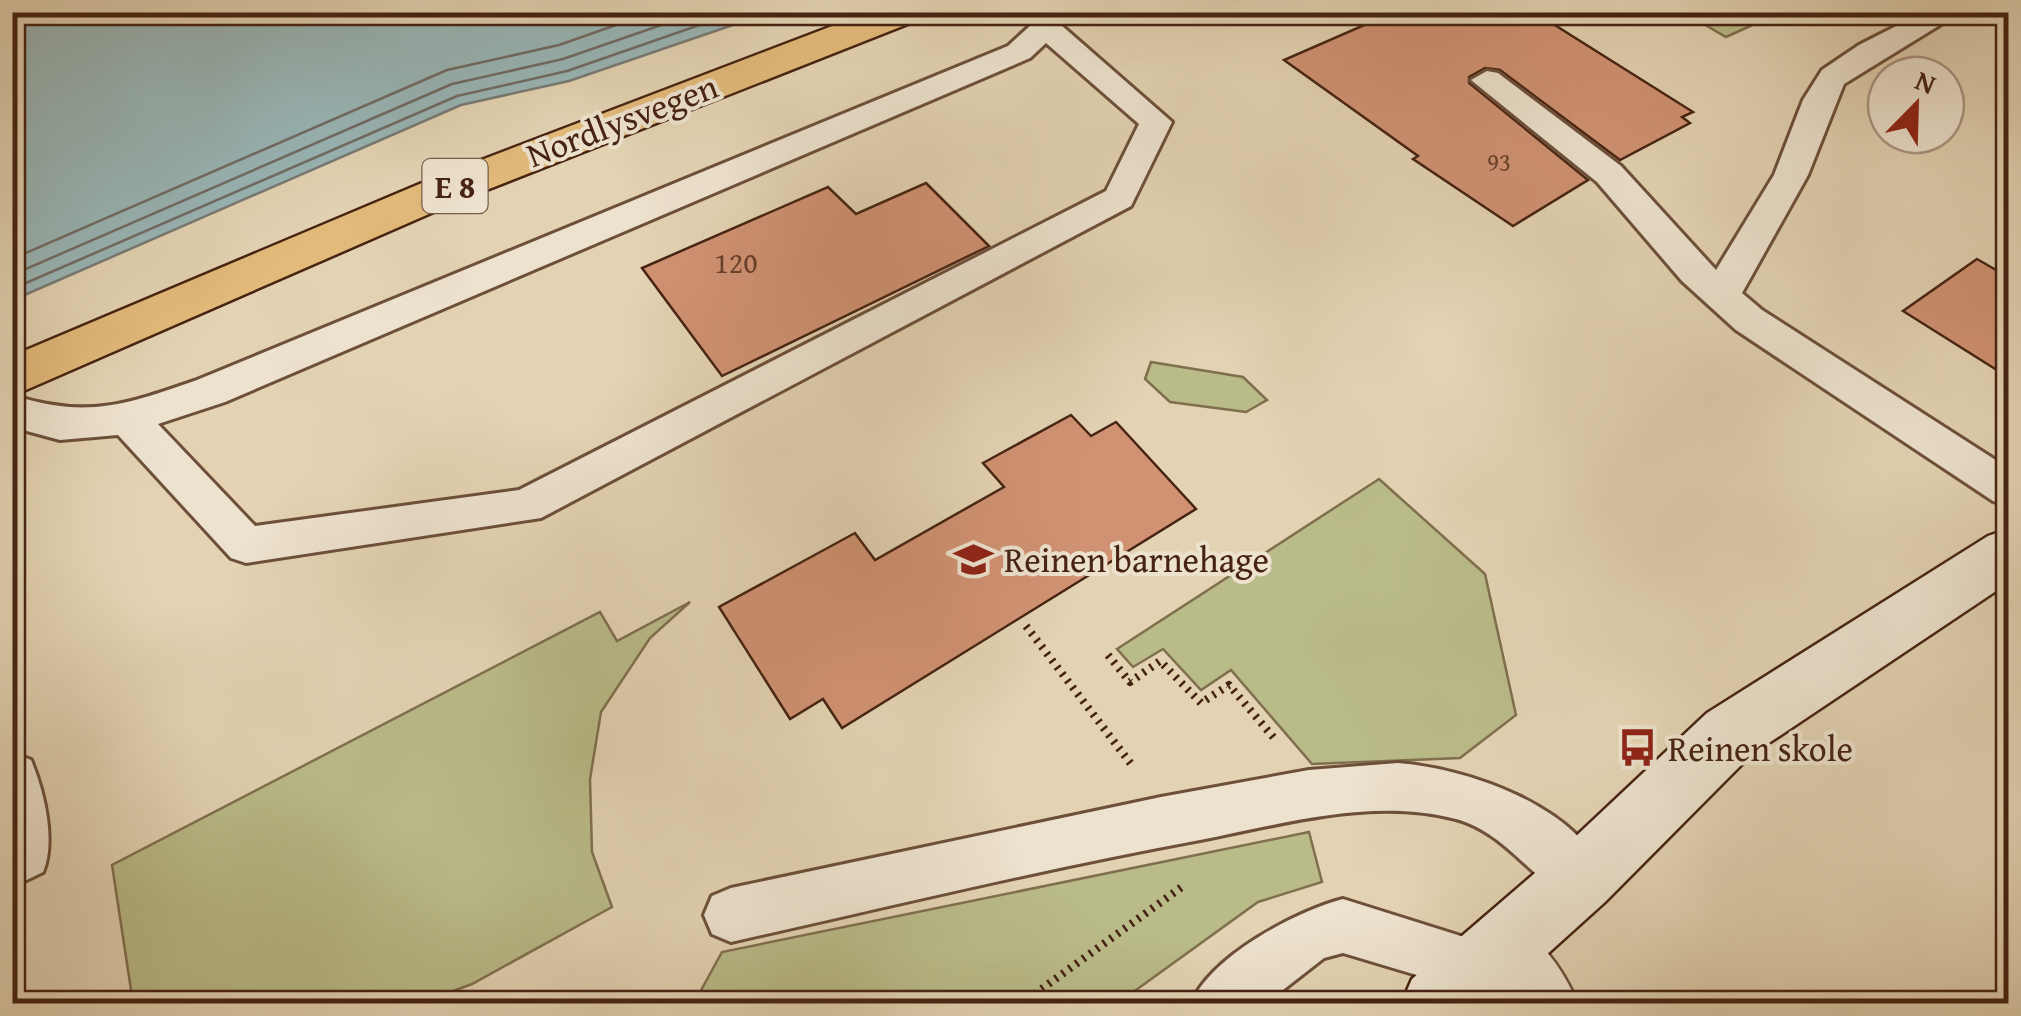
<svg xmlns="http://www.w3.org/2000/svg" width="2021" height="1016" font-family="'Gentium Book Plus',serif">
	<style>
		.green { fill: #b9bb89; stroke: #806f4e; stroke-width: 2.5 }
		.water { fill: #99b6b7; stroke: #787b75; stroke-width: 2.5 }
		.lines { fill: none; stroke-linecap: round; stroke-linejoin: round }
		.shore { stroke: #706c64; stroke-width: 2.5 }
		.building { fill: #d09273; stroke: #462312; stroke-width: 2.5 }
		.lane-casing { stroke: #6d4f3a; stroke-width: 6 }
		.street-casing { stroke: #6d4f3a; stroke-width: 5 }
		.secondary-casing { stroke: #462312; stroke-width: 5 }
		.highway-casing { stroke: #462312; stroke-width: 5 }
		.path { stroke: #462312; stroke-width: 8; stroke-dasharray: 2.5 6; stroke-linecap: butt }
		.lane { fill: #ede2ce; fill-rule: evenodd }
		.street { fill: #ede2ce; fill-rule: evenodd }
		.secondary { fill: #ede2ce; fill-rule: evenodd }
		.highway { fill: #e2ba7a; fill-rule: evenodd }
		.labels { text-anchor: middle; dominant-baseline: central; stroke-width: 8; stroke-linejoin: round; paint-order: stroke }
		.far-number-label { font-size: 25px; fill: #683f2a }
		.number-label { font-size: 30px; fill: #683f2a }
		.shield { fill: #ede2ce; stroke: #785c4a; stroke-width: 2.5 }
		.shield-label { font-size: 32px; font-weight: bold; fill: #462312 }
		.street-label { font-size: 35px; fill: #462312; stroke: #ede2ce }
		.poi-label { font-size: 35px; fill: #462312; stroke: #ede2ce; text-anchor: start }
	</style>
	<rect width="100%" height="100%" fill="#e3d3b3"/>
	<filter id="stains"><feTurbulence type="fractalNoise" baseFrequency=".002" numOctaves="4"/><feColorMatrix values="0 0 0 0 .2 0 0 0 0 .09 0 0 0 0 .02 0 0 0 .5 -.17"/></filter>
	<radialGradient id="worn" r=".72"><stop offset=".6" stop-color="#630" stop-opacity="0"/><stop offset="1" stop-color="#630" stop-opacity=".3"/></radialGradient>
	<!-- green -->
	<g class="green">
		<path d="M1685,13H1779L1726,37Z"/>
		<path d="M1151,362L1243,377L1267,400L1246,412L1170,402L1145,379Z"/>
		<path d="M1379,479L1485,574L1516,715L1460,758L1312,764L1231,670L1201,690L1163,649L1133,667L1117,649Z"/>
		<path d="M690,602L650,638L601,712L590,779L592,852L612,907L472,984L421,1003H133L112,865L600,612L617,641Z"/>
		<path d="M1309,832L1322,882L1258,902L1118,1003H694L722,952Z"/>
	</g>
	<!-- water -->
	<path class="water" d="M12,13L13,12L768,13L569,81L461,105L13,300Z"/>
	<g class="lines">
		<!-- shore -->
		<g class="shore">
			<path d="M12,259L447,70L559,45L653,12"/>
			<path d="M12,275L452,84L563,59L699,12"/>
			<path d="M12,289L457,96L567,71L737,12"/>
		</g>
	</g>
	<!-- building -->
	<g class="building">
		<path d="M1394,12H1534L1693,112L1682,117L1690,123L1620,160L1500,70L1485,68L1469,77V83L1588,180L1513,226L1413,159L1418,156L1284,60Z"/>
		<path d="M926,183L989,246L722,376L642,268L828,187L856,214Z"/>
		<path d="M1977,259L2008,277V377L1903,311Z"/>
		<path d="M1071,415L1091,436L1116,422L1196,509L842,728L823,699L790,719L719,607L855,533L875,560L1004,487L983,463Z"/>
	</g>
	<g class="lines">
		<defs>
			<g id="lane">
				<path d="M1035,12H1065L1061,25L1172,122L1131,206L541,518L246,563L231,558L118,435L60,440L12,427V395C87,419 125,405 197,380L1008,46L1032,24ZM1046,43L1139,124L1106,191L519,490L255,526L158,424L225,402L1030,58Z"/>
				<path d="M1924,12H1961L1844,84L1808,175L1742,293L1762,310L2008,468V506L1993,501L1736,330L1682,281L1597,182L1471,80L1487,71L1498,73L1621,166L1716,270L1774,175L1803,100L1822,70L1859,45Z"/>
				<path d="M13,753L31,760C44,791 56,841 43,872L12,887Z"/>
				<path d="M1398,763C1470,769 1577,806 1607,878L1600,897L1581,904C1534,885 1508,833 1456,819C1372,797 1283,824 1200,840C1043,869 887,907 731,942L712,934L704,915L712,896L731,888L1161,797L1309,770Z"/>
				<path d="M1343,899L1499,948L1507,967L1499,986L1480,994L1343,953L1324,958L1265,1004H1191C1210,957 1296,911 1343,899Z"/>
			</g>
			<path id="street" d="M1499,916C1536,931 1562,966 1578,1004H1496L1474,976L1464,951L1474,926Z"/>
			<path id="secondary" d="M2008,529V583L1751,755L1605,902L1492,1004H1401L1412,979L1557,854L1707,713L1988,536Z"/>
			<path id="highway" d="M869,12H924L918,20L461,200L12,396V356L429,180Z"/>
		</defs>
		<!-- lane casing -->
		<use href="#lane" class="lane-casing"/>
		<!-- street casing -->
		<use href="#street" class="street-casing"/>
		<!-- secondary casing -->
		<use href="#secondary" class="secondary-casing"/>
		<!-- highway casing -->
		<use href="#highway" class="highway-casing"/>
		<!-- path -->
		<g class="path">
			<path d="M1026,626L1131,764"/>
			<path d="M1108,655L1130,682L1160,661L1201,703L1229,685L1274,738"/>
			<path d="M1021,1004L1183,886"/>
		</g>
		<!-- lane -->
		<use href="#lane" class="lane"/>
		<!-- street -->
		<use href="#street" class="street"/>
		<!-- secondary -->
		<use href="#secondary" class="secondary"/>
		<!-- highway -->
		<use href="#highway" class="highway"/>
	</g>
	<!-- icons -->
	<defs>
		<symbol id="school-bare" viewBox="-9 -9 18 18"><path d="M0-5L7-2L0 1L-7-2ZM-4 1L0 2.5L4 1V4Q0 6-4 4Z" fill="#8f2418" stroke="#ede2ce" stroke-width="2.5" paint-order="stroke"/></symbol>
		<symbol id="bus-bare" viewBox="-9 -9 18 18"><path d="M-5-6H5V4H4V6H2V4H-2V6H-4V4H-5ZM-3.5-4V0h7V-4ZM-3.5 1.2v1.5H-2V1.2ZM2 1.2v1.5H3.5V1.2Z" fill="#8f2418" stroke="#ede2ce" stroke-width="2.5" paint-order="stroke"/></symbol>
	</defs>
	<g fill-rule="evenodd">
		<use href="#school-bare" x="946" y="532" width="55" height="55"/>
		<use href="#bus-bare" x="1610" y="720" width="55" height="55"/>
	</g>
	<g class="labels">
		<!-- far-number labels -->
		<g class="far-number-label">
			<text x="1499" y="162">93</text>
		</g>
		<!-- number labels -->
		<g class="number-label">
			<text x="736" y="262">120</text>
		</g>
		<!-- shield labels -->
		<rect class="shield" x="422.5" y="159" width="65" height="54" rx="8"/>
		<g class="shield-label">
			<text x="455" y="186">E 8</text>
		</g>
		<!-- street labels -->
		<g class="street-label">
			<text transform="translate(622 120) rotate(-21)">Nordlysvegen</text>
		</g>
		<!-- poi labels -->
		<g class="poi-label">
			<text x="1004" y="559">Reinen barnehage</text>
			<text x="1668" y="748">Reinen skole</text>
		</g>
	</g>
	<!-- margin -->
	<rect width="2021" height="1016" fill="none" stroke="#e3d3b3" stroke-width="50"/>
	<rect x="15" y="15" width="1991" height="986" fill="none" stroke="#462312" stroke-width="5"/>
	<rect x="25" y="25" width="1971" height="966" fill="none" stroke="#462312" stroke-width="2.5"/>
	<!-- north arrow -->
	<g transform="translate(1916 105) rotate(23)"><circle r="48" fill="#ede2ce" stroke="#aa9683" stroke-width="2.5"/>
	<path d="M0-8L18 38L0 25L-18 38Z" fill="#8f2418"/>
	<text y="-15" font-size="28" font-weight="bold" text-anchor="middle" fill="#462312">N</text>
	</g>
	<rect width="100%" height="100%" filter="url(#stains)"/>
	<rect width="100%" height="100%" fill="url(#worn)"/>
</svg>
